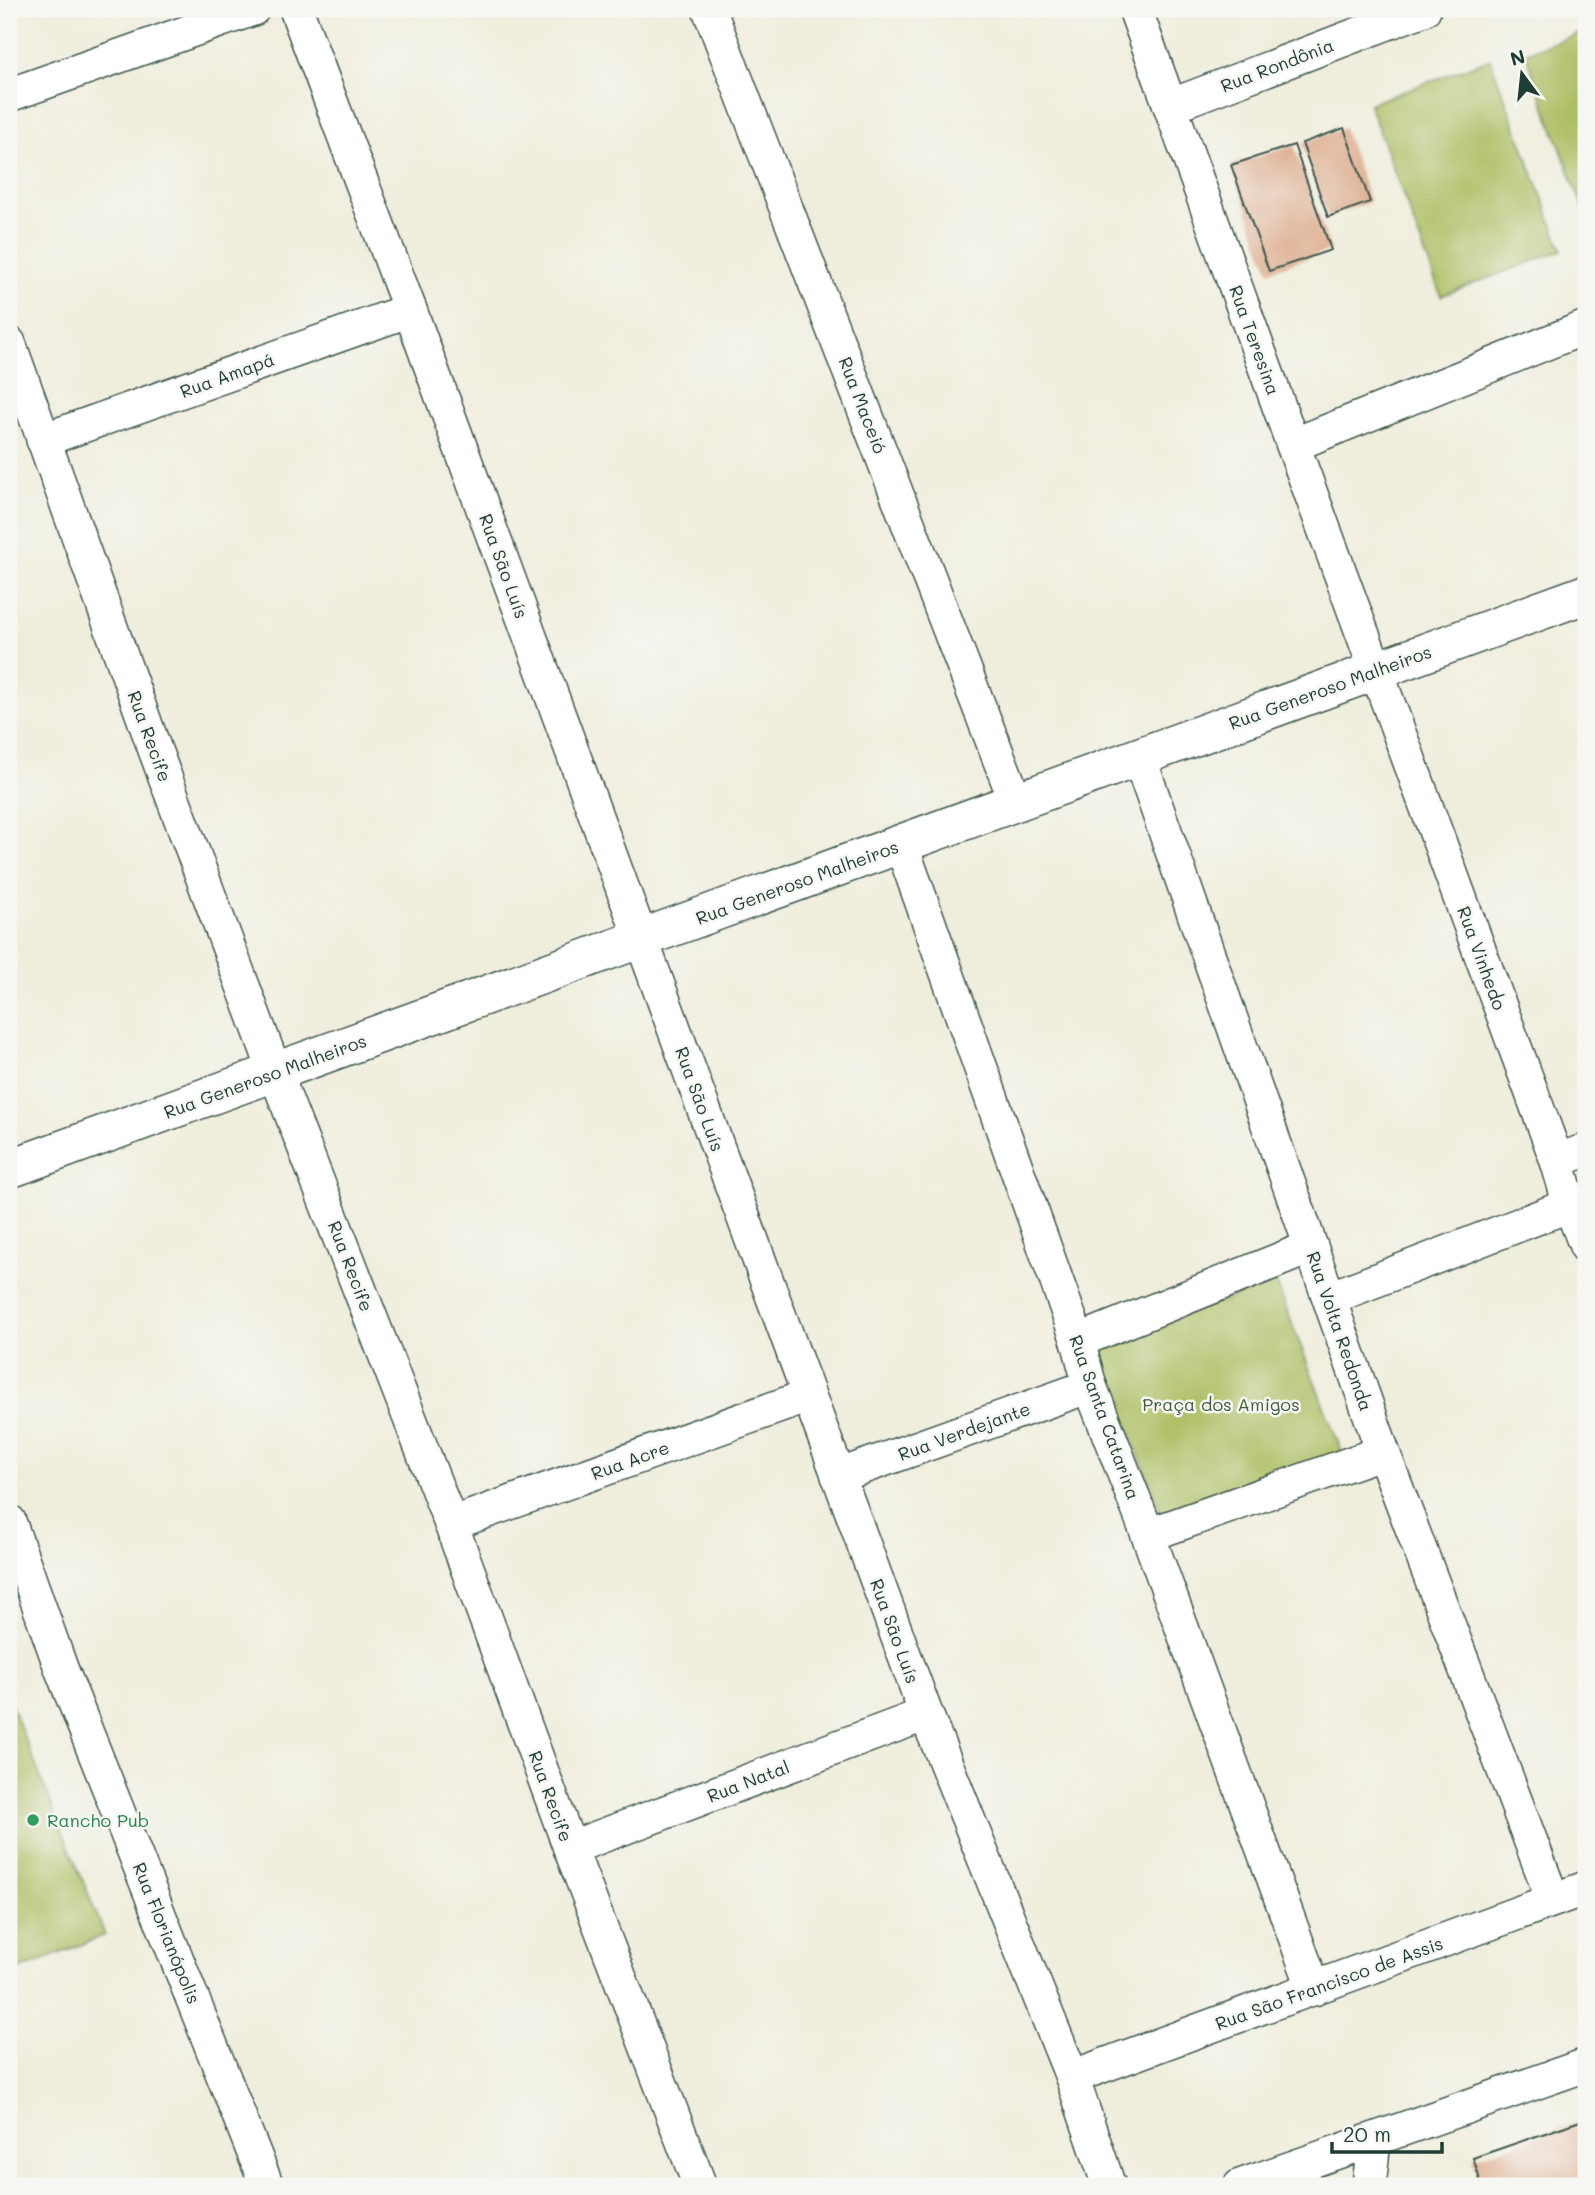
<svg xmlns="http://www.w3.org/2000/svg" width="1595" height="2195" font-family="Mali,sans-serif">
	<style>
		.green { fill: #acbe62; stroke: #667e4b; stroke-width: 2 }
		.building { fill: #dba786 }
		.lines { fill: none; stroke-linecap: round; stroke-linejoin: round }
		.minor-casing { stroke: #3e574d; stroke-width: 36 }
		.tertiary-casing { stroke: #3e574d; stroke-width: 41 }
		.minor { stroke: #fff; stroke-width: 33 }
		.tertiary { stroke: #fff; stroke-width: 38 }
		.leisure-dot { fill: #2e9e5b; stroke: #f6f6f2; stroke-width: 2.5 }
		.labels { text-anchor: middle; dominant-baseline: central; stroke-width: 5; stroke-linejoin: round; paint-order: stroke }
		.street-label { font-size: 18px; fill: #1f3d34; stroke: #f6f6f2 }
		.park-label { font-size: 18px; fill: #425d40; stroke: #f6f6f2 }
		.leisure-label { font-size: 18px; fill: #27864d; stroke: #f6f6f2; text-anchor: start }
	</style>
	<rect width="100%" height="100%" fill="#f6f6f2"/>
	<filter id="ink" filterUnits="userSpaceOnUse"><feTurbulence type="fractalNoise" baseFrequency=".0143" numOctaves="2"/><feDisplacementMap in="SourceGraphic" scale="14" xChannelSelector="R" yChannelSelector="G"/><feConvolveMatrix kernelMatrix="1 2 1 2 8 2 1 2 1" color-interpolation-filters="sRGB"/></filter>
	<filter id="wash" filterUnits="userSpaceOnUse"><feTurbulence type="fractalNoise" baseFrequency=".00686" numOctaves="4" result="noise"/><feDisplacementMap in="SourceGraphic" scale="28" xChannelSelector="R" yChannelSelector="G"/><feGaussianBlur stdDeviation="1.57" result="paint"/><feColorMatrix in="noise" values="0 0 0 0 0 0 0 0 0 0 0 0 0 0 0 0 0 1.4 0 .05"/><feComposite in="paint" operator="in"/></filter>
	<g filter="url(#wash)">
		<rect width="100%" height="100%" fill="#efeddb"/>
		<!-- green -->
		<g class="green">
			<path d="M1586,31V216L1525,53Z"/>
			<path d="M1490,59L1562,250L1441,296L1369,104Z"/>
			<path d="M1276,1282L1346,1463L1166,1526L1096,1346Z"/>
			<path d="M11,1705L105,1935L9,1974V1706Z"/>
		</g>
		<g id="blocks">
			<!-- building -->
			<g class="building">
				<path d="M1344,128L1370,202L1328,217L1302,143Z"/>
				<path d="M1294,145L1331,250L1269,271L1231,165Z"/>
				<path d="M1586,2119V2186H1482L1473,2158Z"/>
			</g>
		</g>
	</g>
	<g filter="url(#ink)">
		<use href="#blocks" fill-opacity="0" stroke="#3e574d" stroke-width="2"/>
		<g class="lines">
			<defs>
				<g id="minor">
					<path d="M296,9L410,310L926,1714L1072,2077L1109,2186"/>
					<path d="M709,9L1016,802"/>
					<path d="M1135,9L1293,445L1557,1161L1570,1205L1586,1246"/>
					<path d="M9,95L253,9"/>
					<path d="M1170,106L1424,9"/>
					<path d="M9,343L155,750L275,1072L451,1524L570,1848L700,2186"/>
					<path d="M43,440L410,310"/>
					<path d="M1293,445L1586,327"/>
					<path d="M1139,757L1383,1452L1553,1900"/>
					<path d="M901,844L1078,1341L1090,1386L1148,1535L1314,1989"/>
					<path d="M1557,1161L1586,1150"/>
					<path d="M1330,1298L1570,1205"/>
					<path d="M1078,1341L1311,1247"/>
					<path d="M838,1476L1090,1386"/>
					<path d="M9,1521L61,1668L267,2186"/>
					<path d="M451,1524L808,1396"/>
					<path d="M1148,1535L1383,1452"/>
					<path d="M570,1848L926,1714"/>
					<path d="M1072,2077L1586,1888"/>
					<path d="M1240,2186L1586,2065"/>
					<path d="M1369,2186L1374,2140"/>
				</g>
				<path id="tertiary" d="M9,1169L1586,594"/>
			</defs>
			<!-- minor casing -->
			<use href="#minor" class="minor-casing"/>
			<!-- tertiary casing -->
			<use href="#tertiary" class="tertiary-casing"/>
			<!-- minor -->
			<use href="#minor" class="minor"/>
			<!-- tertiary -->
			<use href="#tertiary" class="tertiary"/>
		</g>
	</g>
	<!-- markers -->
	<circle class="leisure-dot" cx="33" cy="1820" r="7"/>
	<g class="labels">
		<!-- street labels -->
		<g class="street-label">
			<text transform="translate(1277 65) rotate(-21)">Rua Rondônia</text>
			<text transform="translate(1255 340) rotate(70)">Rua Teresina</text>
			<text transform="translate(227 375) rotate(-20)">Rua Amapá</text>
			<text transform="translate(863 405) rotate(69)">Rua Maceió</text>
			<text transform="translate(504 566) rotate(70)">Rua São Luís</text>
			<text transform="translate(1330 687) rotate(-20)">Rua Generoso Malheiros</text>
			<text transform="translate(150 736) rotate(70)">Rua Recife</text>
			<text transform="translate(797 882) rotate(-20)">Rua Generoso Malheiros</text>
			<text transform="translate(1482 958) rotate(70)">Rua Vinhedo</text>
			<text transform="translate(265 1076) rotate(-20)">Rua Generoso Malheiros</text>
			<text transform="translate(700 1099) rotate(70)">Rua São Luís</text>
			<text transform="translate(351 1266) rotate(69)">Rua Recife</text>
			<text transform="translate(1340 1331) rotate(71)">Rua Volta Redonda</text>
			<text transform="translate(1105 1417) rotate(70)">Rua Santa Catarina</text>
			<text transform="translate(964 1431) rotate(-20)">Rua Verdejante</text>
			<text transform="translate(630 1460) rotate(-20)">Rua Acre</text>
			<text transform="translate(895 1631) rotate(70)">Rua São Luís</text>
			<text transform="translate(748 1781) rotate(-21)">Rua Natal</text>
			<text transform="translate(551 1796) rotate(70)">Rua Recife</text>
			<text transform="translate(167 1933) rotate(68)">Rua Florianópolis</text>
			<text transform="translate(1329 1983) rotate(-20)">Rua São Francisco de Assis</text>
		</g>
		<!-- park labels -->
		<g class="park-label">
			<text x="1221" y="1404">Praça dos Amigos</text>
		</g>
		<!-- leisure labels -->
		<g class="leisure-label">
			<text x="47" y="1820">Rancho Pub</text>
		</g>
	</g>
	<!-- margin -->
	<rect width="1595" height="2195" fill="none" stroke="#f6f6f2" stroke-width="35"/>
	<!-- north arrow -->
	<g transform="translate(1522 74) rotate(345)" stroke="#f6f6f2" stroke-width="5" paint-order="stroke">
	<path d="M0-5L12 26L0 18L-12 26Z" fill="#1f3d34"/>
	<text y="-10" font-size="19" font-weight="bold" text-anchor="middle" fill="#1f3d34">N</text>
	</g>
	<!-- scale -->
	<path d="M1332 2142v10h110v-10" fill="none" stroke="#1f3d34" stroke-width="3.5"/>
	<text x="1343" y="2142" font-size="21" fill="#1f3d34" stroke="#f6f6f2" stroke-width="5" paint-order="stroke">20 m</text>
</svg>
